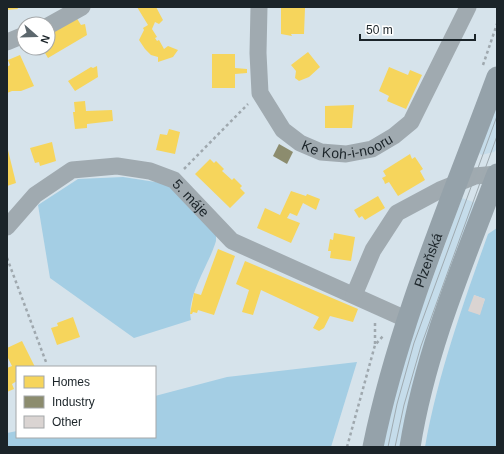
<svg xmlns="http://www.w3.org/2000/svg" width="504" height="454" font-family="Helvetica,sans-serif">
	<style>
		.built { fill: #c5dcea }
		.forest { fill: #a4cee4; fill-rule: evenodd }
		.homes { fill: #f6d55c }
		.industry { fill: #8c8c6e }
		.building { fill: #dad4d2 }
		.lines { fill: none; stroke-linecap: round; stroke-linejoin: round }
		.path { stroke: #9fa8ae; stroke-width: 2.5; stroke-dasharray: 3 3; stroke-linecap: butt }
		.minor { stroke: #a0aab0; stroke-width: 17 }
		.major { stroke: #95a2aa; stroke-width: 21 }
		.tram { stroke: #9faab0; stroke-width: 1 }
		.labels { text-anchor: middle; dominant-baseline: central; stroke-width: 4; stroke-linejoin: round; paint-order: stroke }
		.street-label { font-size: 14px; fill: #1b2429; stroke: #fff }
	</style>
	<rect width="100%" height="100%" fill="#d6e3eb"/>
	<!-- built -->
	<g class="built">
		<path d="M497,103V149L494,152L481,155L479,152Z"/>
		<path d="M462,198L476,203L400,447H381L412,335Z"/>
	</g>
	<!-- forest -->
	<g class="forest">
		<path d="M123,177L175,185L216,235V241C209,265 186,296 191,320L134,338L50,278L38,205L78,179Z"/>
		<path d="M497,228V447H425C438,374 463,304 488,234ZM474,295L485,299L479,315Z"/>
		<path d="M357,362L331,447H7V433L17,431V437H155V396L227,377Z"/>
	</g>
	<!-- homes -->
	<g class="homes">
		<path d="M7,7H17L18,9L7,10Z"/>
		<path d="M137,7H156L163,20L159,24L155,22L152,29L157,37L155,38L157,41L159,40L164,49L168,46L178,50L173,57L158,62V57L151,55L145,49L139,40L144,30L143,28L148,25Z"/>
		<path d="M281,8H305L304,34H291L292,36L281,34Z"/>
		<path d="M76,17L81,25L85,24L87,35L48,58L42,48H48V34Z"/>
		<path d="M308,52L320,67L309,77L299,81L295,78L296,71L291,65Z"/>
		<path d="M212,54H235V68L247,69V73L235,74V88H212Z"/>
		<path d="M20,55L34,86L21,91H12L7,93V67L10,65L8,60Z"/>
		<path d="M97,66L98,77L75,91L68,81L91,67L93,68Z"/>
		<path d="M389,67L408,75L410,70L422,75L406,109L387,101L389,96L379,91Z"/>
		<path d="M85,101L86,111L112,110L113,121L87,124V128L75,129L73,112H75L74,102Z"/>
		<path d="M354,105L352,128H325V106Z"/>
		<path d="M169,129L180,132L175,154L156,150L160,134L167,135Z"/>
		<path d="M52,142L56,161L40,166L39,162L35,163L30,148Z"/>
		<path d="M7,146L16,183L7,186Z"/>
		<path d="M410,154L412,159L415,157L423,169L420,171L425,180L398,196L389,182L385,184L384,181L382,178L386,176L383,171Z"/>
		<path d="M210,159L214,163L216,161L224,169L222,171L232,180L234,178L242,186L240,188L245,193L230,208L195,174Z"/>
		<path d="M291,191L306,196L307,194L320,199L316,210L303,203L297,216L290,213L287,218L300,223L291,243L257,228L265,208L280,215Z"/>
		<path d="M378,196L385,208L365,220L362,216L359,218L354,210Z"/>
		<path d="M334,233L355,237L351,261L330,258L331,251H328L330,239L333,240Z"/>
		<path d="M218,249L235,256L214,315L198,310L197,313L193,312L192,314H190L194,293L201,295Z"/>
		<path d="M245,261L358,309L353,322L330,316L324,328L319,331L313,328L319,317L261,290L253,315L242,312L249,290L236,284Z"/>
		<path d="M73,317L80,337L57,345L51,328L58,326L57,323Z"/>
		<path d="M22,341L35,367H17V381L12,384L14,389L7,392V368L12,366L7,356V348Z"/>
	</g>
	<!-- industry -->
	<path class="industry" d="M279,144L293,152L287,164L273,156Z"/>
	<!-- building -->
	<path class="building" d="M474,295L485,299L480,315L468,311Z"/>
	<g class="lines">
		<!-- path -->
		<g class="path">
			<path d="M483,65L497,24"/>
			<path d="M184,169L248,104"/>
			<path d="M7,258L46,362"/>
			<path d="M375,344V323"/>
			<path d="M347,447L375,345L383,336"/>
		</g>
		<!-- minor -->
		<g class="minor">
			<path id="s1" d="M259,7L258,53L260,93L283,130L300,143L321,152L346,154L372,149L394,136L411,122L468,7"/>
			<path d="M48,26L82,7"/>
			<path d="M7,42L24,35"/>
			<path id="s2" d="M7,227L35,195L72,170L117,166L150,171L174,180L232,241L408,320"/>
			<path d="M354,295L373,250L397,213L440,190L475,176L497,174"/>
		</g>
		<!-- major -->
		<g class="major">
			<path id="s3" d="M373,447C399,320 452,199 497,77"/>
			<path d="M410,447C425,352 463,263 497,174"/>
		</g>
		<!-- tram -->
		<g class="tram">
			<path d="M388,447L397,404L414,343L497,116"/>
			<path d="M395,447L404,405L421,346L497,136"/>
		</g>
	</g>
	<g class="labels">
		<!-- street labels -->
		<g class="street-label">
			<text stroke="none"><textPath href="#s1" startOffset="201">Ke Koh-i-nooru</textPath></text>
			<text stroke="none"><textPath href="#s2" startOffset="216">5. máje</textPath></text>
			<text stroke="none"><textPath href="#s3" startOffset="195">Plzeňská</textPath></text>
		</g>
	</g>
	<!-- border -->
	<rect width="504" height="454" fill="none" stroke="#1b2429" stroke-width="16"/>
	<!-- legend -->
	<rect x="16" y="366" width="140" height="72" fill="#ffffff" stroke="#a4a7a9"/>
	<rect x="24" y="376" width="20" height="12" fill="#f6d55c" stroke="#a4a7a9"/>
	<text x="52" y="386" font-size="12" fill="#1b2429">Homes</text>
	<rect x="24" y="396" width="20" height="12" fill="#8c8c6e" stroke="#a4a7a9"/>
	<text x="52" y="406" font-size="12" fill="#1b2429">Industry</text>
	<rect x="24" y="416" width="20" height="12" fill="#dad4d2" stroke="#a4a7a9"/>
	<text x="52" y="426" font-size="12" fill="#1b2429">Other</text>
	<!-- north arrow -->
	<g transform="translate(36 36) rotate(110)"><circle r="19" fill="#ffffff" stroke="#a4a7a9"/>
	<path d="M0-3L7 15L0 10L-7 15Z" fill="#5c676d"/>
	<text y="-6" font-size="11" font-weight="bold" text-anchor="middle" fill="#1b2429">N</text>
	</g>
	<!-- scale -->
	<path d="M360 34v6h115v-6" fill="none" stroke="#1b2429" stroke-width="2"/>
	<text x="366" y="34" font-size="12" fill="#1b2429" stroke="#ffffff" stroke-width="3" paint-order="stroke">50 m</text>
</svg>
